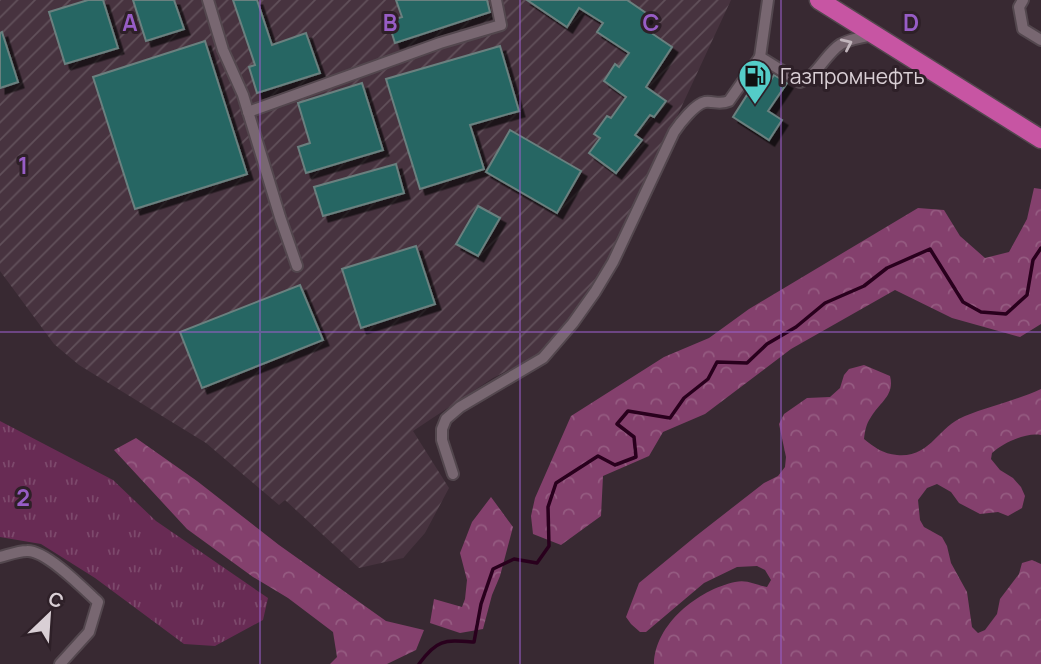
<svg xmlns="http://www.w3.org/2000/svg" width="1041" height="664" font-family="Manrope,sans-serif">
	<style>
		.industrial { fill: url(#industrial-furrows) }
		.grass { fill: url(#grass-tufts) }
		.forest { fill: url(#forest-crowns) }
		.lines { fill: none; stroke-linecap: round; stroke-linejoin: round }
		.stream { stroke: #29001d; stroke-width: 3.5 }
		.building { fill: #256663; stroke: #6a807f; stroke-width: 2; filter: url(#shadow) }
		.minor-casing { stroke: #53474e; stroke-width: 14 }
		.highway-casing { stroke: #53474e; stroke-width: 21 }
		.minor { stroke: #786771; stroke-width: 10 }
		.highway { stroke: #c755a3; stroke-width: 18 }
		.oneway { stroke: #c1b5bc }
		.grid { fill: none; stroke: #975dc6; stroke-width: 2; stroke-opacity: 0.55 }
		.labels { text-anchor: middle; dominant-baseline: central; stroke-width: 6; stroke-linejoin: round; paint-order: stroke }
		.poi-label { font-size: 21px; fill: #d9cfd5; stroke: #2e2028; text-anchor: start }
		.grid-label { font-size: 23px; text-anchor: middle; font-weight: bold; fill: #975dc6; stroke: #2e2028; stroke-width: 6; stroke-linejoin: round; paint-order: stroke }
	</style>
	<defs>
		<pattern id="industrial-furrows" width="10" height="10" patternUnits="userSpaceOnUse" patternTransform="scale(1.75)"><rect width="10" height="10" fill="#47333f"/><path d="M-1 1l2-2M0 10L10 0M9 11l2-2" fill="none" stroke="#61505a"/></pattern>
		<pattern id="grass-tufts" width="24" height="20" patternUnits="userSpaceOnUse" patternTransform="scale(1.75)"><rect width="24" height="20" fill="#682b54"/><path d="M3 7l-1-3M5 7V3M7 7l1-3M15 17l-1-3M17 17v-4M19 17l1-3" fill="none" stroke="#7d496c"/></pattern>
		<pattern id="forest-crowns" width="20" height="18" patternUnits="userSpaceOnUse" patternTransform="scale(1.75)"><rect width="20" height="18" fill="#84406d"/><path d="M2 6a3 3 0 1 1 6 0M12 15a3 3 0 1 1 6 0" fill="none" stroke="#955b81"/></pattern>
		<filter id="shadow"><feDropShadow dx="5.5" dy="5.5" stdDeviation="0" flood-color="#0009"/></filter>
	</defs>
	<rect width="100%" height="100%" fill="#382932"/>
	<!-- industrial -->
	<path class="industrial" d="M0,0H731L610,261L566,325L540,354L493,378L413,431L449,488L425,533L403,558L359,568L285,500L279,505L206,443L79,365L54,344L0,271Z"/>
	<!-- grass -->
	<path class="grass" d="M0,421L113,480L156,521L268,598L263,620L215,646L184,644L95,578L41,544L0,537Z"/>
	<!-- forest -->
	<g class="forest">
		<path d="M1034,188L1041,189V324L1020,337L952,318L895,290L791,349L705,414L663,432L649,456L603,476L601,516L561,545L533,534L531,516L535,498L571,416L664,357L709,338L749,309L918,208L944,210L960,236L985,258L1009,252L1027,219Z"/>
		<path d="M864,365L890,376C895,395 880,402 871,417C866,424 865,431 864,439C874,447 883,454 897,455C931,458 937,427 965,416C990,406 1017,400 1041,389V435C1026,432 1003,443 992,453L991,459L1000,470L1013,478L1021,487L1025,496L1022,508L1008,516L998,512L980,514L959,503L951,492L937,484L927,488L918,500L920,520L924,527L942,537L947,546L951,563L967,592L972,627L978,633L985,630L997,614L1000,599L1019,574L1022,563L1032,560L1041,564V664H654C655,624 698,590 735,582C747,579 756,585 767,587L771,580L765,570L757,566L737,567L704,583L646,632H640L631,624L626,617L639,583L696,536L764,483L778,476L785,467L786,457L779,424L784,414L807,398L830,397L840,388L844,375L849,369Z"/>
		<path d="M136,438L197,481L279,545L386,621L424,630L416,650L387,664H330L337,657L333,632L288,598L253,577L187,529L114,450Z"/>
		<path d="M491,497L513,527L500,576L492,595L483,629L460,633L430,623L434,599L462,607L465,599L467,580L460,553L472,522Z"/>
	</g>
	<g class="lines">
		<!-- stream -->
		<path class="stream" d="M419,664C437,639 444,640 474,642L481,604L493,569L514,559L537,563L549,546L548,507L556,483L598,456L615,465L636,457L634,437L617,424L628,411L670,418L684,398L708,379L717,362L747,363L767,344L796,327L825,303L864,286L887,268L930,249L963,302L981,312L1006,314L1027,295L1033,260L1041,248"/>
	</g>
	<!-- building -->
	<g class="building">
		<path d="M88,0H103L118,48L65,64L49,12Z"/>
		<path d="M133,0H174L184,29L146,41Z"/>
		<path d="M233,0H257L272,45L306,33L320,73L257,93L249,67L255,65Z"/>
		<path d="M396,0H487L490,12L395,43L388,21L402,17Z"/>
		<path d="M527,0H627L649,15L643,24L648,28L647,30L672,47L646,87L666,101L654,117L650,115L635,135L642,140L616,173L589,153L600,138L594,134L607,116L611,118L626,97L604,81L615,64L619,67L629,53L597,32L603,23L579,8L567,27Z"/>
		<path d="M2,32L18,82L0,88V33Z"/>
		<path d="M205,41L247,174L135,209L93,77Z"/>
		<path d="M500,46L519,111L470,125L484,169L420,189L386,79Z"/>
		<path d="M774,75L787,83L768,111L782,120L769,140L733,117L747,95L757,102Z"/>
		<path d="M362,83L383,150L306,173L298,147L310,143L298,103Z"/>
		<path d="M510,130L581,171L557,213L486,172Z"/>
		<path d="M396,164L404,193L323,216L314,187Z"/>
		<path d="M478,206L500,218L478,256L456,244Z"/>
		<path d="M416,246L435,304L361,328L342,269Z"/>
		<path d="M300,285L323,340L202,388L180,332Z"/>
	</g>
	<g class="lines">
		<defs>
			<g id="minor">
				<path d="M208,0L223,50L243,95L280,217L297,266"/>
				<path d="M768,0L760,57L800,82C817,77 825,54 841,44C850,39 862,37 873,35"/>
				<path d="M1023,0L1019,7L1023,29L1041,40"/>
				<path d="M248,112L440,43L501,25L496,0"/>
				<path d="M453,474L442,440V429L446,419L460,407L543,358L573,323L595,292L613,262L674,132C680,123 695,104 705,102C714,101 720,105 729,101L760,57"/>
				<path d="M0,557C8,555 18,551 27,551C46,550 84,589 98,602L89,632L60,664"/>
			</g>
			<path id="highway" d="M819,0L1041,139"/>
		</defs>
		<!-- minor casing -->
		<use href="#minor" class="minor-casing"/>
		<!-- highway casing -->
		<use href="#highway" class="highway-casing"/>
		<!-- minor -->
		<use href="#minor" class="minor"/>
		<!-- highway -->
		<use href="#highway" class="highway"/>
	</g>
	<!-- one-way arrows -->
	<defs><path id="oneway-chevron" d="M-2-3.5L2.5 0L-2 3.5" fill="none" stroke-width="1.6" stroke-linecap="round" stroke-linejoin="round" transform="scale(1.75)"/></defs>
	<use class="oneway" href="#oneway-chevron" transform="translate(847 44) rotate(-25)"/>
	<!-- grid -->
	<path class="grid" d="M260,0V664M520,0V664M781,0V664M0,332H1041"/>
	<!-- icons -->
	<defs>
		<symbol id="fuel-pin" viewBox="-11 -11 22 30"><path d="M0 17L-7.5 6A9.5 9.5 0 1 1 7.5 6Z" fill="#54cdc8" stroke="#2e2028"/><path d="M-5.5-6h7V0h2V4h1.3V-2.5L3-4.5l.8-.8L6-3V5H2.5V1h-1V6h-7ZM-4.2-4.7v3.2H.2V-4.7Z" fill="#111"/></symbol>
	</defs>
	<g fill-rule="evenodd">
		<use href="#fuel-pin" x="736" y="57" width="38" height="52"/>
	</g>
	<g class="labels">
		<!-- poi labels -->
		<g class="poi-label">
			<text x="780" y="76">Газпромнефть</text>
		</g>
	</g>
	<g class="grid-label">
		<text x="130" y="31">A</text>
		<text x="390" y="31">B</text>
		<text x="651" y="31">C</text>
		<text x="911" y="31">D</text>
		<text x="23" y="174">1</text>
		<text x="23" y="506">2</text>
	</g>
	<!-- north arrow -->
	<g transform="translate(49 615) rotate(25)" stroke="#2e2028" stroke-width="5" paint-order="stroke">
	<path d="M0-5L12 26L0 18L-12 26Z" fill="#d9cfd5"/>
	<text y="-10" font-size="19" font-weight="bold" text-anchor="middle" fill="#d9cfd5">С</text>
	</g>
</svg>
